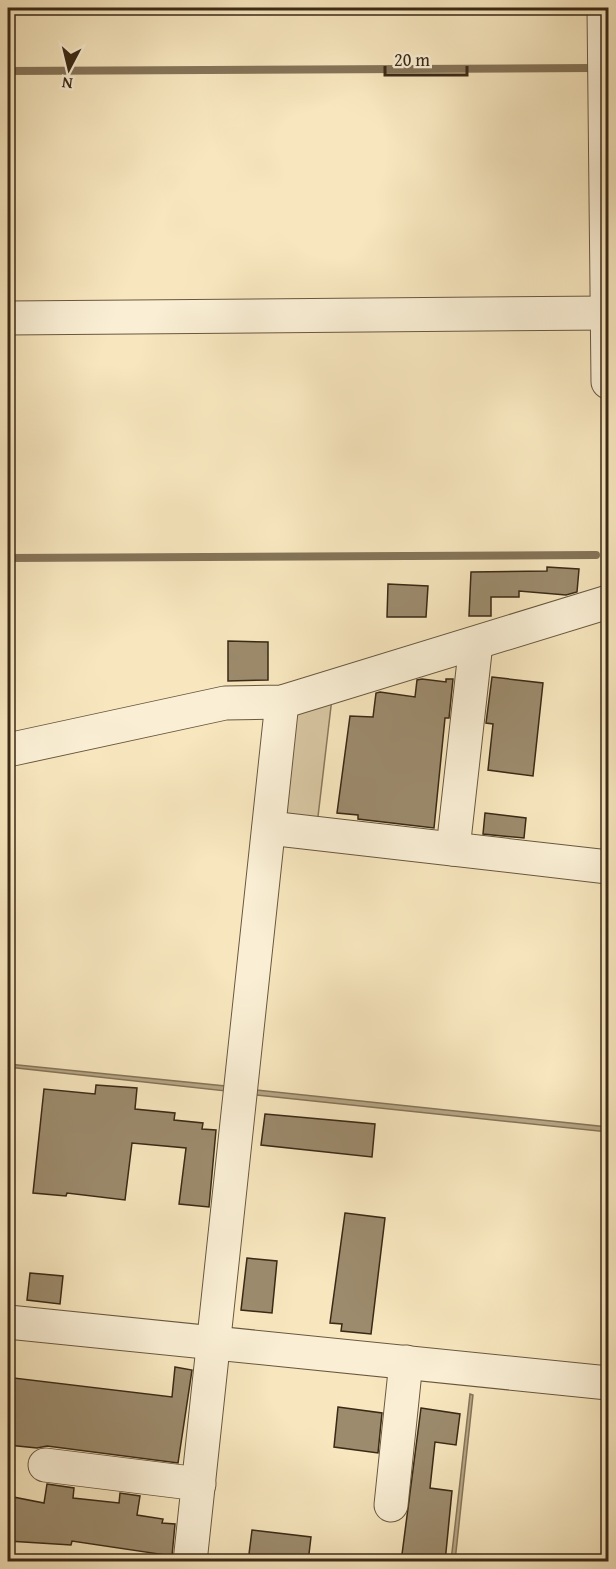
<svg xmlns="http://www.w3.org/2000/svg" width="616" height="1569" font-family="'Gentium Book Plus',serif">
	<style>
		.green { fill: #d7c6a1; stroke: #88785b; stroke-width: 1.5 }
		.water { fill: #b7a685; stroke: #857458; stroke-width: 1.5 }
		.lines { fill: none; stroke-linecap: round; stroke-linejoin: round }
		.stream { stroke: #857458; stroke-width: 8 }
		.building { fill: #9c8b6d; stroke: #3a2915; stroke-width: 1.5 }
		.minor-casing { stroke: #69583f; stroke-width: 35 }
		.minor { stroke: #faefd5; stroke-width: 33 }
	</style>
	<rect width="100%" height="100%" fill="#f7e6be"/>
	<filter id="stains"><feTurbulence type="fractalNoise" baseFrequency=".00333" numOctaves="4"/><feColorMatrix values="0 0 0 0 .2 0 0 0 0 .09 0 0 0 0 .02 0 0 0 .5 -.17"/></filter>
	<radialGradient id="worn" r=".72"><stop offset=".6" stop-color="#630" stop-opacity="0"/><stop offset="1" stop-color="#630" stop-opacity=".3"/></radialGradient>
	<!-- green -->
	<path class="green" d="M332,698L317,825L281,822L287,710Z"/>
	<!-- water -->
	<g class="water">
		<path d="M8,1064L235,1087V1092L8,1067Z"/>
		<path d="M248,1089L608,1127V1132L248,1094Z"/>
		<path d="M470,1394L473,1395L455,1561H451Z"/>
	</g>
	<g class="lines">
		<!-- stream -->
		<g class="stream">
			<path d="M8,71L593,68"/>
			<path d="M8,558L596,555"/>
		</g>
	</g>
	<!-- building -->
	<g class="building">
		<path d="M547,567L579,569L577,592L566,595L519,591V597H491V616H469L471,572L547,571Z"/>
		<path d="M388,584L428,586L426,617H387Z"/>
		<path d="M228,641L268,642V680L228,681Z"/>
		<path d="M492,677L543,683L533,776L488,770L493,724L486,723Z"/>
		<path d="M422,679L446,682V679H453L449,718H445L434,828L358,819V815L337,813L350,716L373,717L376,693L380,692L415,697L417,680Z"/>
		<path d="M485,813L526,818L524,838L483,834Z"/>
		<path d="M96,1085L137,1088L135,1109L175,1113L174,1120L203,1123L202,1129L216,1130L209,1207L179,1204L186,1148L132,1143L125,1200L67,1193L66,1196L33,1193L44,1089L95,1094Z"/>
		<path d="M265,1114L375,1124L372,1157L261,1145Z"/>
		<path d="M345,1213L385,1218L371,1334L341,1331L342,1324L330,1323Z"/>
		<path d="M247,1258L277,1261L272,1313L241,1310Z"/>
		<path d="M30,1273L63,1276L60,1304L27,1300Z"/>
		<path d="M175,1367L192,1370L178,1463L47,1446L37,1448L8,1445L14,1378L172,1397Z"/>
		<path d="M338,1407L382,1413L378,1453L334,1447Z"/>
		<path d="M421,1408L460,1414L456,1445L435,1442L430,1488L452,1491L445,1562H401Z"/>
		<path d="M47,1484L74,1488L73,1498L119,1503L120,1493L140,1496L137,1515L163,1519L162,1523L175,1524L172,1556L72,1541L71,1545L8,1541V1496L44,1503Z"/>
		<path d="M252,1530L311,1537L308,1562H248Z"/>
	</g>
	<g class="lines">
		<defs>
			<g id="minor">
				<path d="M604,8L608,382"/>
				<path d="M8,318L608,313"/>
				<path d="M8,750L225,703L282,702L608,602"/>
				<path d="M269,828L608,867"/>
				<path d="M453,849L476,643"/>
				<path d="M8,1322L608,1383"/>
				<path d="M45,1465L199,1484"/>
				<path d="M391,1505L406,1362"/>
				<path d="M190,1562L282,702"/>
			</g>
		</defs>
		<!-- minor casing -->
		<use href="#minor" class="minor-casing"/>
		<!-- minor -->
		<use href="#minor" class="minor"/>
	</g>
	<!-- margin -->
	<rect width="616" height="1569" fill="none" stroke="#f7e6be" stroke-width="30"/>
	<rect x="9" y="9" width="598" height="1551" fill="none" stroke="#3a2915" stroke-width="3"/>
	<rect x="15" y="15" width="586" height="1539" fill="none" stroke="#3a2915" stroke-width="1.5"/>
	<!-- north arrow -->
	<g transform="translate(69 69) rotate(187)" stroke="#faefd5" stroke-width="4.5" paint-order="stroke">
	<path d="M0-4.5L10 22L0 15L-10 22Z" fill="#3a2915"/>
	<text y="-9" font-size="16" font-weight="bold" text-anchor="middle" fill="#3a2915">N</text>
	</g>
	<!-- scale -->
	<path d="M385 66v9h82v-9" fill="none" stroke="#3a2915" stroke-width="3"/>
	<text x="394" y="66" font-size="18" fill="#3a2915" stroke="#faefd5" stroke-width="4.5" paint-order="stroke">20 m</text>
	<rect width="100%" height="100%" filter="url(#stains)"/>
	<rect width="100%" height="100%" fill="url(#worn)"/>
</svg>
